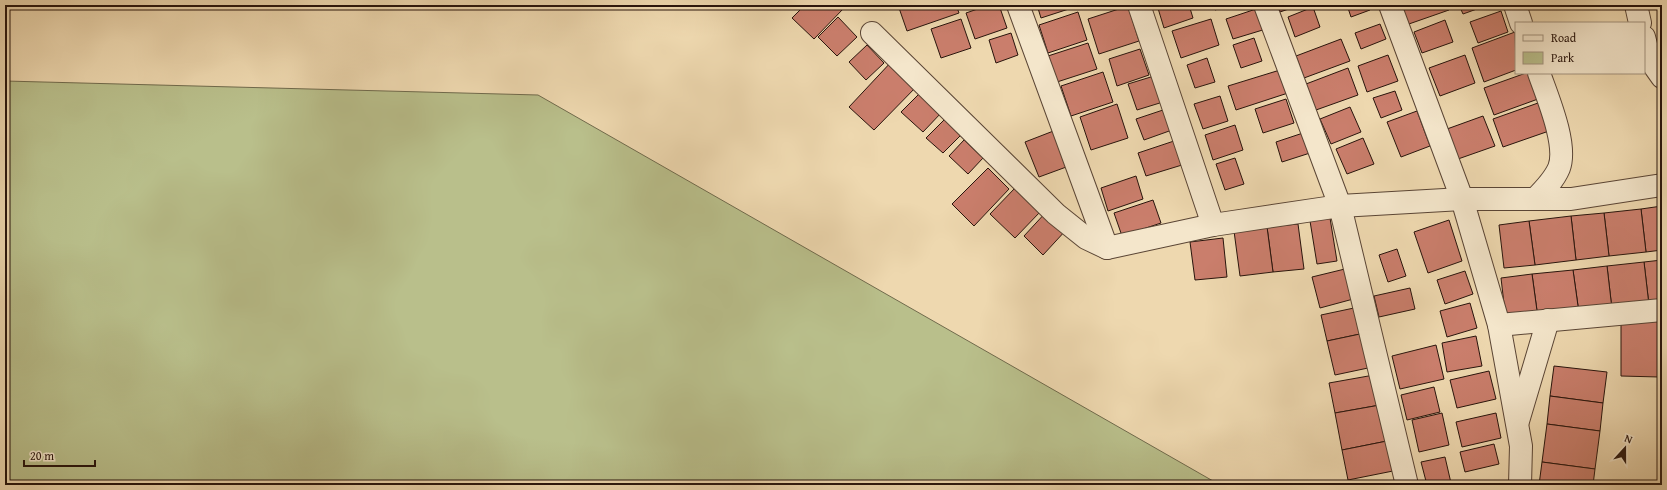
<svg xmlns="http://www.w3.org/2000/svg" width="1667" height="490" font-family="'Gentium Book Plus',serif">
	<style>
		.green { fill: #b9bf8b; stroke: #706a4c }
		.building { fill: #ca7e6c; stroke: #28140c }
		.lines { fill: none; stroke-linecap: round; stroke-linejoin: round }
		.minor-casing { stroke: #5a4535; stroke-width: 24 }
		.minor { stroke: #f4e6cb; stroke-width: 22 }
	</style>
	<rect width="100%" height="100%" fill="#eed8af"/>
	<filter id="stains"><feTurbulence type="fractalNoise" baseFrequency=".005" numOctaves="4"/><feColorMatrix values="0 0 0 0 .2 0 0 0 0 .09 0 0 0 0 .02 0 0 0 .5 -.17"/></filter>
	<radialGradient id="worn" r=".72"><stop offset=".6" stop-color="#630" stop-opacity="0"/><stop offset="1" stop-color="#630" stop-opacity=".3"/></radialGradient>
	<!-- green -->
	<path class="green" d="M5,81L538,95L1220,485H5Z"/>
	<!-- building -->
	<g class="building">
		<path d="M805,5H841L844,8L814,39L792,18Z"/>
		<path d="M898,5H956L959,13L907,31Z"/>
		<path d="M961,5H975L963,9Z"/>
		<path d="M989,5H999L1007,28L975,39L966,13Z"/>
		<path d="M1037,5H1078V6L1041,18Z"/>
		<path d="M1157,5H1189L1193,18L1164,28Z"/>
		<path d="M1213,5H1231L1215,10Z"/>
		<path d="M1277,5H1300L1280,12Z"/>
		<path d="M1347,5H1368L1370,10L1351,17Z"/>
		<path d="M1399,5H1447L1449,10L1406,25Z"/>
		<path d="M1459,5H1488L1463,14Z"/>
		<path d="M1128,6L1139,41L1099,54L1088,19Z"/>
		<path d="M1313,7L1320,27L1295,37L1288,17Z"/>
		<path d="M1259,8L1266,29L1233,39L1226,19Z"/>
		<path d="M1501,11L1508,32L1478,43L1470,22Z"/>
		<path d="M1078,12L1087,40L1048,53L1039,25Z"/>
		<path d="M838,17L857,37L837,56L818,37Z"/>
		<path d="M961,19L971,48L941,58L931,29Z"/>
		<path d="M1211,19L1219,45L1181,58L1172,31Z"/>
		<path d="M1445,20L1453,42L1422,53L1414,32Z"/>
		<path d="M1380,24L1386,39L1361,49L1355,33Z"/>
		<path d="M1515,32L1516,70L1484,82L1472,48Z"/>
		<path d="M1011,33L1018,55L996,63L989,40Z"/>
		<path d="M1254,38L1262,61L1241,68L1233,45Z"/>
		<path d="M1341,39L1350,61L1304,78L1296,56Z"/>
		<path d="M1088,43L1097,69L1057,82L1048,56Z"/>
		<path d="M867,45L884,63L866,80L849,62Z"/>
		<path d="M1140,49L1149,75L1117,86L1109,59Z"/>
		<path d="M1388,55L1398,81L1367,92L1358,66Z"/>
		<path d="M1465,55L1475,83L1440,96L1429,68Z"/>
		<path d="M1207,58L1215,82L1195,88L1187,65Z"/>
		<path d="M893,60L919,84L874,130L849,107Z"/>
		<path d="M1348,68L1358,95L1316,110L1306,84Z"/>
		<path d="M1280,70L1288,93L1236,110L1228,86Z"/>
		<path d="M1103,72L1113,102L1071,116L1061,86Z"/>
		<path d="M1526,73H1528L1538,99L1494,115L1484,88Z"/>
		<path d="M1154,76L1163,102L1137,110L1128,84Z"/>
		<path d="M1395,91L1402,110L1381,118L1373,98Z"/>
		<path d="M921,92L942,112L923,132L901,112Z"/>
		<path d="M1220,96L1228,121L1203,129L1194,104Z"/>
		<path d="M1286,99L1294,123L1263,133L1255,109Z"/>
		<path d="M1538,103L1549,131L1503,147L1493,119Z"/>
		<path d="M1117,104L1128,138L1091,150L1080,117Z"/>
		<path d="M1350,107L1361,132L1331,144L1320,119Z"/>
		<path d="M1166,109L1172,130L1144,140L1136,119Z"/>
		<path d="M1417,111L1430,146L1401,157L1387,122Z"/>
		<path d="M1483,116L1495,146L1458,159L1447,129Z"/>
		<path d="M945,119L961,135L943,153L926,138Z"/>
		<path d="M1235,125L1243,150L1213,160L1205,135Z"/>
		<path d="M1056,130L1069,166L1039,177L1025,142Z"/>
		<path d="M1303,133L1310,153L1282,162L1276,142Z"/>
		<path d="M1363,138L1374,164L1347,174L1336,149Z"/>
		<path d="M964,140L983,158L968,174L949,156Z"/>
		<path d="M1174,141L1182,165L1146,176L1138,153Z"/>
		<path d="M1235,158L1244,184L1225,190L1216,164Z"/>
		<path d="M988,168L1009,189L974,226L952,204Z"/>
		<path d="M1136,176L1143,199L1108,211L1101,188Z"/>
		<path d="M1015,188L1040,212L1015,238L990,214Z"/>
		<path d="M1153,200L1161,223L1122,236L1114,213Z"/>
		<path d="M1662,206V250L1646,252L1641,209Z"/>
		<path d="M1641,209L1646,252L1609,256L1604,213Z"/>
		<path d="M1048,210L1067,229L1043,255L1024,236Z"/>
		<path d="M1604,213L1609,256L1576,260L1571,216Z"/>
		<path d="M1571,216L1576,260L1535,265L1529,221Z"/>
		<path d="M1330,218L1337,261L1317,264L1310,221Z"/>
		<path d="M1449,220L1462,261L1428,273L1414,232Z"/>
		<path d="M1529,221L1535,265L1504,268L1499,225Z"/>
		<path d="M1298,224L1304,269L1273,272L1267,227Z"/>
		<path d="M1267,227L1273,272L1240,276L1234,231Z"/>
		<path d="M1223,238L1227,277L1195,280L1190,242Z"/>
		<path d="M1397,249L1406,276L1388,282L1379,255Z"/>
		<path d="M1662,260V304L1649,305L1644,262Z"/>
		<path d="M1644,262L1649,305L1612,309L1607,266Z"/>
		<path d="M1607,266L1612,309L1579,313L1573,270Z"/>
		<path d="M1349,268L1357,298L1320,308L1312,277Z"/>
		<path d="M1573,270L1579,313L1538,318L1532,274Z"/>
		<path d="M1465,271L1473,294L1445,304L1437,280Z"/>
		<path d="M1532,274L1538,318L1506,321L1501,278Z"/>
		<path d="M1410,288L1415,309L1379,317L1374,296Z"/>
		<path d="M1470,303L1477,328L1447,337L1440,311Z"/>
		<path d="M1354,308L1360,334L1327,341L1321,315Z"/>
		<path d="M1621,320H1659V377L1621,376Z"/>
		<rect x="1659" y="320" width="3" height="57"/>
		<path d="M1360,334L1368,368L1335,375L1327,341Z"/>
		<path d="M1476,336L1482,366L1447,372L1442,343Z"/>
		<path d="M1436,345L1444,379L1400,389L1392,356Z"/>
		<path d="M1554,366L1607,372L1603,403L1550,396Z"/>
		<path d="M1489,371L1496,399L1457,408L1450,380Z"/>
		<path d="M1374,375L1380,405L1335,413L1329,383Z"/>
		<path d="M1434,387L1440,412L1407,420L1401,395Z"/>
		<path d="M1550,396L1603,403L1600,431L1547,424Z"/>
		<path d="M1380,405L1387,441L1342,450L1335,413Z"/>
		<path d="M1442,413L1449,445L1419,452L1412,420Z"/>
		<path d="M1496,413L1501,438L1462,447L1456,422Z"/>
		<path d="M1547,424L1600,431L1595,469L1542,462Z"/>
		<path d="M1387,441L1393,471L1348,480L1342,450Z"/>
		<path d="M1494,444L1499,464L1465,472L1460,452Z"/>
		<path d="M1445,457L1451,483L1440,485H1427L1421,462Z"/>
		<path d="M1542,462L1595,469L1593,485H1539Z"/>
	</g>
	<g class="lines">
		<defs>
			<g id="minor">
				<path d="M1018,5L1107,248"/>
				<path d="M1139,5L1213,225"/>
				<path d="M1265,5L1340,206L1407,485"/>
				<path d="M1390,5L1462,199L1499,325L1521,446L1520,485"/>
				<path d="M1515,5L1521,23"/>
				<path d="M1636,5L1640,23"/>
				<path d="M872,33L1056,214L1086,238L1107,248L1213,225L1340,206L1462,199H1571L1662,185"/>
				<path d="M1644,37L1650,60L1662,77"/>
				<path d="M1535,199C1544,190 1554,180 1559,168C1568,145 1547,96 1539,73"/>
				<path d="M1499,325L1662,310"/>
				<path d="M1518,421L1548,320"/>
			</g>
		</defs>
		<!-- minor casing -->
		<use href="#minor" class="minor-casing"/>
		<!-- minor -->
		<use href="#minor" class="minor"/>
	</g>
	<!-- margin -->
	<rect width="1667" height="490" fill="none" stroke="#eed8af" stroke-width="20"/>
	<rect x="6" y="6" width="1655" height="478" fill="none" stroke="#28140c" stroke-width="2"/>
	<rect x="10" y="10" width="1647" height="470" fill="none" stroke="#28140c"/>
	<!-- legend -->
	<rect x="1515" y="22" width="130" height="52" fill="#f4e6cb" stroke="#a2927f"/>
	<rect x="1523" y="35" width="20" height="6" fill="#f4e6cb" stroke="#a2927f"/>
	<text x="1551" y="42" font-size="12" fill="#28140c">Road</text>
	<rect x="1523" y="52" width="20" height="12" fill="#b9bf8b" stroke="#a2927f"/>
	<text x="1551" y="62" font-size="12" fill="#28140c">Park</text>
	<!-- north arrow -->
	<g transform="translate(1625 448) rotate(21)" stroke="#f4e6cb" stroke-width="3" paint-order="stroke">
	<path d="M0-3L7 15L0 10L-7 15Z" fill="#28140c"/>
	<text y="-6" font-size="11" font-weight="bold" text-anchor="middle" fill="#28140c">N</text>
	</g>
	<!-- scale -->
	<path d="M24 460v6h71v-6" fill="none" stroke="#28140c" stroke-width="2"/>
	<text x="30" y="460" font-size="12" fill="#28140c" stroke="#f4e6cb" stroke-width="3" paint-order="stroke">20 m</text>
	<rect width="100%" height="100%" filter="url(#stains)"/>
	<rect width="100%" height="100%" fill="url(#worn)"/>
</svg>
